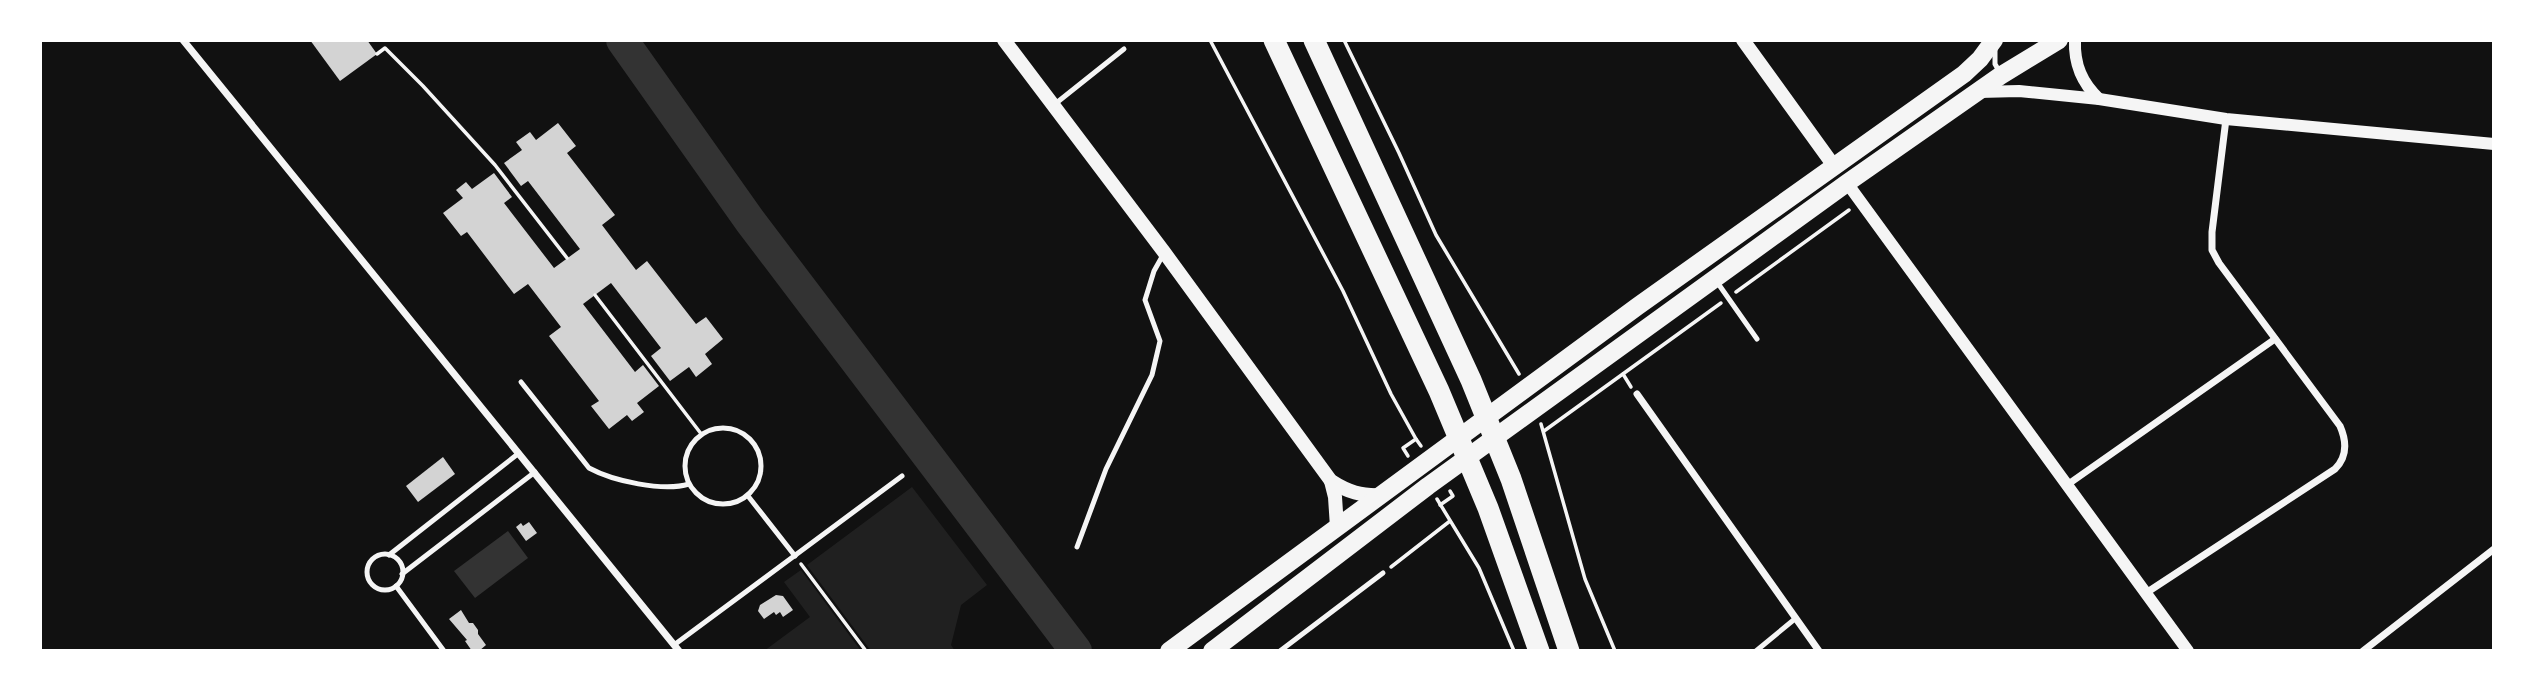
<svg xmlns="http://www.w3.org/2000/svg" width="2534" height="691" font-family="'Public Sans',sans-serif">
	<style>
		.green { fill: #202020 }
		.water { fill: #333 }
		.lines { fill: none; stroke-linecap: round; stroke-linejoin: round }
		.river { stroke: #333; stroke-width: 32 }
		.building { fill: #d3d3d3 }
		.path { stroke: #f5f5f5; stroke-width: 3.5 }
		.service { stroke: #f5f5f5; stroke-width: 5 }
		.minor { stroke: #f5f5f5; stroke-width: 7 }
		.tertiary { stroke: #f5f5f5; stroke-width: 12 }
		.secondary { stroke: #f5f5f5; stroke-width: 14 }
		.primary { stroke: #f5f5f5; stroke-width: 18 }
		.motorway { stroke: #f5f5f5; stroke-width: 21 }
	</style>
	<rect width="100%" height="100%" fill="#111"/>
	<!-- green -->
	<g class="green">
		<path d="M912,487L987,585L961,605L951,645L955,651H871L807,565Z"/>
		<path d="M801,570L861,651H764L810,617L784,582Z"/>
	</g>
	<!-- water -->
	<path class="water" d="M508,531L528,558L475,598L454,571Z"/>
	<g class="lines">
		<!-- river -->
		<path class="river" d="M622,40L750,221L1076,651"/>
	</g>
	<!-- building -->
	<g class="building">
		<path d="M310,40H367L377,54L340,81Z"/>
		<path d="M558,123L576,146L567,153L615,215L602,225L636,270L647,261L696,324L706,317L723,339L705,354L712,364L696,377L689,367L670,381L651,356L661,348L611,283L583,304L635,372L643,365L659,386L637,403L644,412L632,421L627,415L609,429L591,406L599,401L549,336L561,327L528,284L514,294L467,232L461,236L443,213L463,198L456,190L466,182L472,189L494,173L512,197L504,203L554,268L580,249L528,181L521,186L504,163L522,150L516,142L530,132L536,140Z"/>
		<path d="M443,457L455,474L418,502L406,486Z"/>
		<path d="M529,522L537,533L526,541L516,527L521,523L523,526Z"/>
		<path d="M776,595L783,596L793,610L783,617L780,612L776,615L774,612L764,619L758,611L760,605Z"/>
		<path d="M461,610L469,623H473L478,630V634L486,645L479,651H472L465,641L467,640L449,619Z"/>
	</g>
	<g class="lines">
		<!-- path -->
		<g class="path">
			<path d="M1210,40L1343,291L1391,394L1416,439"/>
			<path d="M1344,40L1399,153L1436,235L1519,374"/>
			<path d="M377,54L385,48L423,86L495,165L567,258"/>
			<path d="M1736,292L1849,210"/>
			<path d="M595,295L702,435"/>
			<path d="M1623,374L1631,387"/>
			<path d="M1541,424L1585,579L1615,651"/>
			<path d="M1544,431L1721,303"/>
			<path d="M1408,456L1403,448L1416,439L1421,446"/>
			<path d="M1437,499L1479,568L1514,651"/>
			<path d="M1440,505L1453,496L1450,491"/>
			<path d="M801,564L866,651"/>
			<path d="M1391,567L1450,521"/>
		</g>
		<!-- service -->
		<g class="service">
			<path d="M1995,47V64L1999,71"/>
			<path d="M1055,104L1124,49"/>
			<path d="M1717,282L1757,339"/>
			<path d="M521,382L589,468C613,481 663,492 689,484"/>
			<circle cx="723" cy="466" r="38"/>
			<path d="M748,496L795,556"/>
			<path d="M1077,547L1106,469L1152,375L1160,341L1145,300L1154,271L1163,255"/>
			<circle cx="385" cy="572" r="18"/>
			<path d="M389,555L519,453"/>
			<path d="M402,574L535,472"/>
			<path d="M396,586L444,651"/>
			<path d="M674,645L902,476"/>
			<path d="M1280,651L1383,573"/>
			<path d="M1756,651L1796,618"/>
		</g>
		<!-- minor -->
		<g class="minor">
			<path d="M183,40L679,651"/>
			<path d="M1637,394L1819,651"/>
			<path d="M2067,485L2275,339"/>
			<path d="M2146,593L2335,469C2347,457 2347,442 2340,426L2219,263L2212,250V232L2226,119"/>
			<path d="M2363,651L2494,549"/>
		</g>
		<!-- tertiary -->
		<g class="tertiary">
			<path d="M2075,40C2074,65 2082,83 2099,99"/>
			<path d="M1979,92L2019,91L2099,99L2226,119L2494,144"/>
			<path d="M1847,183L2188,651"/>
		</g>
		<!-- secondary -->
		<g class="secondary">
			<path d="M1004,40L1164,252L1331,481C1348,492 1361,496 1382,495"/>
			<path d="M1743,40L1834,166"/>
			<path d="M1331,481L1335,497L1337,527"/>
		</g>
		<!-- primary -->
		<g class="primary">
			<path d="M1169,651L1638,306L1964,74L1980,59L1994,40"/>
			<path d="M1212,651L1428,486L1847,183L2000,76L2059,40"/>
		</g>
		<!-- motorway -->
		<g class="motorway">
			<path d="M1274,40L1439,391L1488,508L1539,651"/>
			<path d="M1314,40L1471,380L1511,479L1569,651"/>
		</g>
	</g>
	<!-- border -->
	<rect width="2534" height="691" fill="none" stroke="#ffffff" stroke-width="84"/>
</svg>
